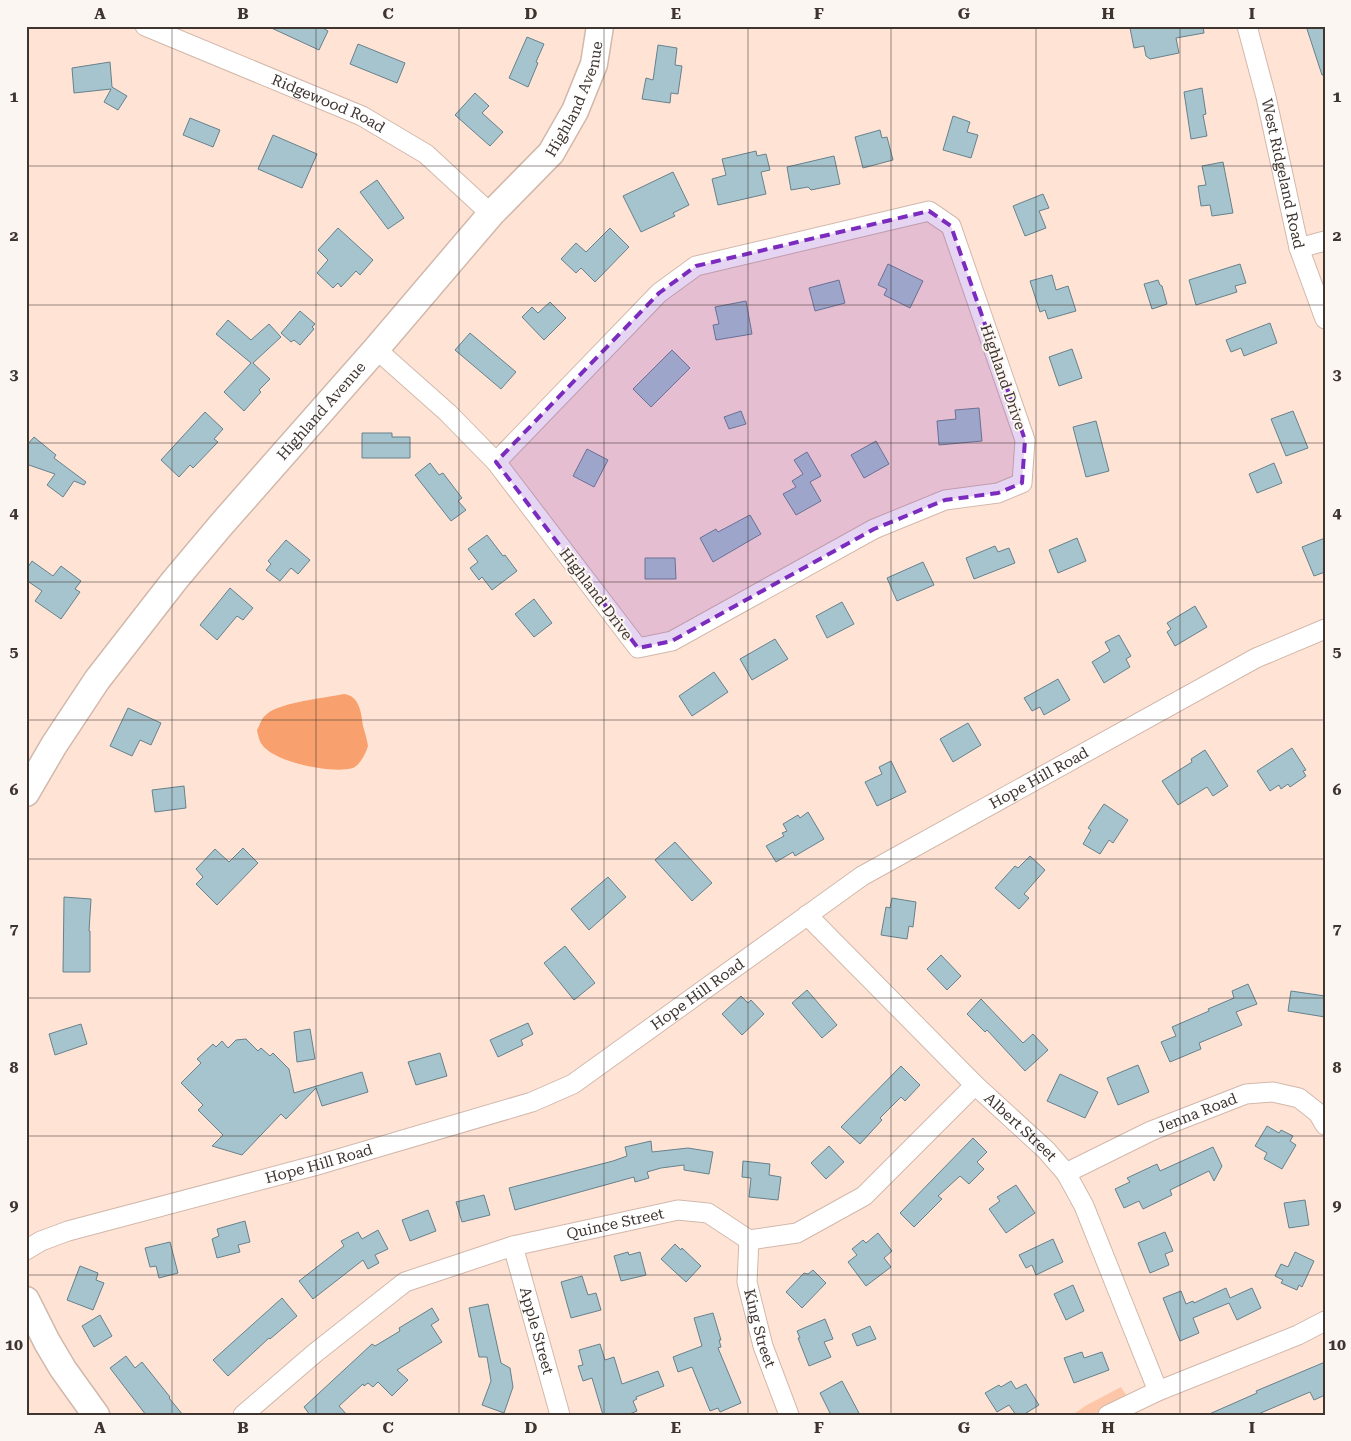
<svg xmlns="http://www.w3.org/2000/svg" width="1351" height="1441" font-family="'Roboto Serif',serif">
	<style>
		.green { fill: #fec6a9 }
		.water { fill: #f9a06f }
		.building { fill: #a6c4ce; stroke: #66818b }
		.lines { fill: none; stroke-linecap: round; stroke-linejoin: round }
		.street-casing { stroke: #d2b8ab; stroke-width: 21 }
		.secondary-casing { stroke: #d2b8ab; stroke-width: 29 }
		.street { stroke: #fff; stroke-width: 19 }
		.secondary { stroke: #fff; stroke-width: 26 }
		.marked { fill: #7b2cbf; fill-opacity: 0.2; stroke: #7b2cbf; stroke-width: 4; stroke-dasharray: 10 6; stroke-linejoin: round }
		.grid { fill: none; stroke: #3f3530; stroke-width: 1; stroke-opacity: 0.55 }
		.labels { text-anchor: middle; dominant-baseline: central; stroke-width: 4; stroke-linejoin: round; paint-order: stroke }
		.street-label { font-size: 15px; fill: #3f3530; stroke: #fcf6f3 }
		.neatline { fill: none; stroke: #3f3530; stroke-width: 2 }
		.grid-label { font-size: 16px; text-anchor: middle; font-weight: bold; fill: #3f3530 }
	</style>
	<rect width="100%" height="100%" fill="#ffe4d6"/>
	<!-- green -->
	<path class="green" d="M1121,1387L1139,1415L1074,1414L1085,1406Z"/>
	<!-- water -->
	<path class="water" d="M344,694C360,696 361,713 363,726C365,733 367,739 368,746C366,753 360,765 353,768C333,774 280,763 265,748C260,744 258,736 257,730C260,725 261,718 267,714C281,702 325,698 344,694Z"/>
	<!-- building -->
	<g class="building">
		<path d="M267,26H319L328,31L319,50Z"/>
		<path d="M1140,26H1203L1204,33L1176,38L1179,53L1150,59L1146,56L1144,46L1134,48L1130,28Z"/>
		<path d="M1306,26H1325V75H1322Z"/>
		<path d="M527,37L544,44L536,62L538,63L528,87L509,78Z"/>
		<path d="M358,44L405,63L397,83L350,64Z"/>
		<path d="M658,45L677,48L675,65L682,66L678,94L671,93L670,103L642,99L646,78L653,80Z"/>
		<path d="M110,62L112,87L127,96L118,110L104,102L111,89L74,93L72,68Z"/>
		<path d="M1202,88L1206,114L1203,115L1207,136L1191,139L1184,92Z"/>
		<path d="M475,93L489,106L482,113L503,132L490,146L455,115Z"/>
		<path d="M953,116L970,122L967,132L978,135L971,158L943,150Z"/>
		<path d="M190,118L220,130L213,147L183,135Z"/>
		<path d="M880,130L882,138L887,137L893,160L863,168L855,137Z"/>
		<path d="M273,135L317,154L302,188L258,169Z"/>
		<path d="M756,151L757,156L766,154L770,170L761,172L766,194L718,205L712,179L726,175L722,159Z"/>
		<path d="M834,156L840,184L811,190L808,187L791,190L787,167Z"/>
		<path d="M1223,162L1233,213L1212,216L1210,205L1201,206L1198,186L1206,185L1202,166Z"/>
		<path d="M673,172L689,205L673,213L675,216L641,232L623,196Z"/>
		<path d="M377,180L404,218L388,229L360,192Z"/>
		<path d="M1043,194L1049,208L1039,211L1046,228L1025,236L1013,206Z"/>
		<path d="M338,228L373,260L360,275L356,271L341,287L338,283L333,288L317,273L328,260L318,250Z"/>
		<path d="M610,228L629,247L595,282L581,268L576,273L561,259L576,243L586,252Z"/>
		<path d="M888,264L923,281L910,308L884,295L887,289L878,285Z"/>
		<path d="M1240,264L1246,283L1235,286L1237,292L1196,305L1189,280Z"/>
		<path d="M1052,275L1056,290L1068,286L1076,311L1048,319L1045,310L1040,312L1030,281Z"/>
		<path d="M839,280L845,303L815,311L809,288Z"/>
		<path d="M1158,280L1160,285L1162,286L1167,304L1152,309L1144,284Z"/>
		<path d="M746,301L752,334L716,340L713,325L719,324L715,307Z"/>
		<path d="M550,302L566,318L544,340L522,317L532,307L538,313Z"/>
		<path d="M300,311L315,324L312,327L314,329L300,345L294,340L291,342L281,333Z"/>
		<path d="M228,320L251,340L269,324L281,337L253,363L270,379L259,390L261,392L244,411L224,392L251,363L216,334Z"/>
		<path d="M1270,323L1277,343L1244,356L1241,348L1231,352L1226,340Z"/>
		<path d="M470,333L516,372L501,389L455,350Z"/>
		<path d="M1072,349L1082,378L1059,386L1049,357Z"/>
		<path d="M672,350L690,368L651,407L633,389Z"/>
		<path d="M979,408L982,441L939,445L937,421L956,419L955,410Z"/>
		<path d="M741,411L746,424L729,429L724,417Z"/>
		<path d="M1293,411L1308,448L1286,456L1271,419Z"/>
		<path d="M205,412L223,429L214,439L218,442L193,468L190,465L179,477L161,460Z"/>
		<path d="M1096,421L1109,471L1086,477L1073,427Z"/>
		<path d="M362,433H392V437H410V458H362Z"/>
		<path d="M34,437L56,455L54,458L86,482L84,485L74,481L63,497L47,485L55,474L26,464V446Z"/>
		<path d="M876,441L889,464L864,478L851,455Z"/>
		<path d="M587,449L608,460L594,487L573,476Z"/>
		<path d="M807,452L821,476L810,482L821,501L796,515L783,494L796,487L792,481L803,474L794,460Z"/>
		<path d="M430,463L439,475L443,473L462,498L458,501L466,510L451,521L415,475Z"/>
		<path d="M1274,463L1282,483L1257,493L1249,474Z"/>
		<path d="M750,515L761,534L713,562L700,538L716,529L718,532Z"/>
		<path d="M487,535L503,556L505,555L517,571L492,590L482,577L479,580L470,568L478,562L468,549Z"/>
		<path d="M1077,538L1086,561L1058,573L1049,550Z"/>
		<path d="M1325,538V572L1314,576L1302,547Z"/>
		<path d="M286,540L310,560L298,574L291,568L280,581L266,570L271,564L268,561Z"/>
		<path d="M995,546L998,552L1009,548L1015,563L974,579L966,558Z"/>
		<path d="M645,558H675L676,579H645Z"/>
		<path d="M32,561L53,576L61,566L81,581L75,589L80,592L61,619L35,601L42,591L26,580V570Z"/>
		<path d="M923,562L934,585L897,601L887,578Z"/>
		<path d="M230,588L253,608L243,620L237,616L217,640L200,625Z"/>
		<path d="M534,599L552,623L534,637L515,614Z"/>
		<path d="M842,602L854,624L827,638L816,616Z"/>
		<path d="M1195,606L1207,627L1175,646L1167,632L1171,629L1167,623Z"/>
		<path d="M1119,635L1131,656L1126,659L1130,667L1104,683L1092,662L1110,651L1105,642Z"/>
		<path d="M775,639L788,659L752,680L740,659Z"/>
		<path d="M714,672L728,692L692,716L679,696Z"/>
		<path d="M1058,679L1070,700L1044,715L1040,707L1032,711L1024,698Z"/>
		<path d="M128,708L161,723L151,745L140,740L132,756L110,746Z"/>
		<path d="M968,723L981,745L953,762L940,739Z"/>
		<path d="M1292,748L1306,770L1303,771L1306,776L1290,787L1288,784L1281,789L1279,785L1270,791L1257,771Z"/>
		<path d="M1205,750L1228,786L1213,796L1207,787L1178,805L1162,781L1192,762L1191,759Z"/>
		<path d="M891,761L906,792L877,806L865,782L882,774L879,767Z"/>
		<path d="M184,786L186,808L155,812L152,790Z"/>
		<path d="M1104,804L1128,820L1113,843L1109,840L1100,854L1083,844L1091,830L1088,828Z"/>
		<path d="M808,812L824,839L795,856L793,852L776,862L766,846L784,836L782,833L787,831L783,824L798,815L800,818Z"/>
		<path d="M675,842L712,883L692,901L655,860Z"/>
		<path d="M243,848L258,863L217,905L196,884L203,877L196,869L215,849L229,862Z"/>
		<path d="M1030,856L1045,870L1024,894L1029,898L1019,909L995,888L1015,866L1018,868Z"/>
		<path d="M608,877L626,897L589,930L571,909Z"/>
		<path d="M64,897L91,899L89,931H90V972H63Z"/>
		<path d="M892,898L916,902L913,927L909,926L907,939L881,935L886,907L890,908Z"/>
		<path d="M565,946L595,983L574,1000L544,963Z"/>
		<path d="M941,955L961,976L947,990L927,969Z"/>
		<path d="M1248,984L1257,1004L1236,1012L1242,1025L1199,1043L1201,1049L1170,1062L1161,1042L1176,1036L1172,1027L1209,1011L1208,1009L1234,998L1232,991Z"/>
		<path d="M807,990L837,1025L822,1038L792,1003Z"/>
		<path d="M1291,991L1325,996V1017L1288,1011Z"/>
		<path d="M741,996L748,1003L751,1000L764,1014L742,1035L722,1014Z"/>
		<path d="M981,999L1023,1043L1033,1034L1048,1050L1025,1071L987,1030L985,1032L967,1014Z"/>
		<path d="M528,1023L533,1034L521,1040L523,1045L498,1057L490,1040Z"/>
		<path d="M81,1024L87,1044L55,1055L49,1034Z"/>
		<path d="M310,1029L315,1059L297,1062L294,1032Z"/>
		<path d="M246,1039L258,1051L261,1048L270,1056L273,1053L289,1069L294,1093L362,1072L368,1092L322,1106L316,1088L286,1119L281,1114L242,1155L212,1146L223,1135L198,1110L203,1105L181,1083L201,1063L197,1059L213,1044L216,1047L222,1041L228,1048L236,1040Z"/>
		<path d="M440,1053L447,1076L416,1085L408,1062Z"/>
		<path d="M1138,1065L1149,1092L1118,1105L1107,1078Z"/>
		<path d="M901,1066L920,1085L905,1101L901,1097L880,1118L882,1120L860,1144L841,1127Z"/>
		<path d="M1060,1074L1098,1092L1085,1118L1047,1101Z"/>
		<path d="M1267,1126L1279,1133L1281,1130L1293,1136L1290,1141L1296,1145L1282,1169L1264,1159L1267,1153L1255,1146Z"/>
		<path d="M973,1138L987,1152L977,1162L984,1169L969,1184L960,1176L938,1196L942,1199L914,1227L900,1213Z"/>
		<path d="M651,1141L652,1152L688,1148L713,1152L709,1174L684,1170V1165L661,1168L647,1172L649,1178L635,1182L634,1177L515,1210L509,1188L613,1161L627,1156L625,1147Z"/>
		<path d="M829,1146L844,1162L826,1179L811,1163Z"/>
		<path d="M1213,1147L1222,1166L1214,1181L1209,1171L1170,1190L1172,1195L1143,1209L1139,1201L1124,1208L1115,1189L1130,1182L1127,1178L1157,1164L1160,1171Z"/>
		<path d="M743,1161L770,1164L769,1175L781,1177L778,1200L749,1197L751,1178L742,1177Z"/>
		<path d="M1016,1185L1035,1213L1006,1233L989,1209L1000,1201L997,1197Z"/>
		<path d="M484,1195L490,1215L462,1222L456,1202Z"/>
		<path d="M1305,1200L1309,1225L1289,1228L1284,1203Z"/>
		<path d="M428,1210L436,1231L410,1241L402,1220Z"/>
		<path d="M245,1221L250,1242L238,1245L240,1252L217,1258L212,1239L219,1236L217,1229Z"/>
		<path d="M378,1230L388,1249L375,1255L379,1263L368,1269L363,1260L313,1299L299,1281L344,1246L341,1241L358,1232L362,1239Z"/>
		<path d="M1165,1232L1173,1251L1165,1254L1169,1265L1150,1273L1138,1243Z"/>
		<path d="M878,1233L892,1251L884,1258L891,1267L866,1286L848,1262L857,1255L852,1249L863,1240L866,1243Z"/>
		<path d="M1053,1239L1063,1262L1036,1275L1032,1265L1026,1268L1019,1255Z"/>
		<path d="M170,1242L178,1273L159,1278L156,1266L150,1267L145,1248Z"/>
		<path d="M675,1244L681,1250L682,1248L701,1266L686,1282L661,1259Z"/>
		<path d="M628,1252L629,1255L640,1252L646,1275L621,1281L614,1256Z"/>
		<path d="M1295,1252L1314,1261L1302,1287L1299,1285L1297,1290L1281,1283L1283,1280L1275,1276L1281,1264L1288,1267Z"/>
		<path d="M80,1266L98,1273L96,1280L104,1283L93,1310L67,1300Z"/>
		<path d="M813,1270L826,1283L802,1308L786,1292L804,1273L808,1274Z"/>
		<path d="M582,1276L588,1295L596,1293L601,1310L571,1318L561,1282Z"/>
		<path d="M1073,1285L1084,1311L1066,1320L1054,1294Z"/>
		<path d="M1226,1288L1230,1298L1252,1288L1261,1308L1237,1320L1229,1303L1193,1318L1199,1333L1180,1341L1163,1298L1181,1291L1186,1304L1193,1301L1194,1303Z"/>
		<path d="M282,1298L297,1316L270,1339L269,1338L228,1376L213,1360Z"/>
		<path d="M488,1304L501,1363L510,1368L513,1387L504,1413L482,1405L491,1381L487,1357H479L469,1308Z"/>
		<path d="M432,1308L439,1320L431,1325L442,1342L397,1370L408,1380L392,1396L378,1382L373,1387L368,1383L364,1386L363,1384L339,1406L347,1415H310L304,1407L372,1344L375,1346L400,1331L399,1328Z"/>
		<path d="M713,1313L721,1340H719L721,1347L718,1348L741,1403L720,1412L718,1408L710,1411L692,1367L678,1372L673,1357L702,1346L694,1318Z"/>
		<path d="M100,1315L112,1336L94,1347L82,1326Z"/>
		<path d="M825,1319L833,1339L824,1342L831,1357L809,1366L798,1338H800L797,1331Z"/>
		<path d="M870,1326L876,1339L857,1346L852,1334Z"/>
		<path d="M600,1344L605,1360L614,1357L622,1384L658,1371L664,1386L636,1397L637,1399L633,1401L637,1411L627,1415H603L592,1378L583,1381L578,1366L583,1365L579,1350Z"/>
		<path d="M1082,1352L1084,1358L1102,1352L1109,1370L1074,1383L1064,1358Z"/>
		<path d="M126,1356L135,1368L142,1362L170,1397L169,1398L183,1415H146L110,1368Z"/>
		<path d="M1325,1362V1395L1314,1400L1310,1392L1256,1415H1207L1257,1393L1256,1391Z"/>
		<path d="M842,1381L860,1415H831L820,1393Z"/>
		<path d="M1011,1381L1016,1389L1026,1384L1039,1405L1023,1415H1016L1009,1405L997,1412L985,1393L999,1385L1001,1387Z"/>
	</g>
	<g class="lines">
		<defs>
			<g id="street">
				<path id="s1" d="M145,26L362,116L426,154L491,214"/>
				<path id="s2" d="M1247,26L1266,97L1299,248L1325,319"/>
				<path d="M929,211L951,226L1025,440L1022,483L998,493L945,500L874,529L672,641L638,648L496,462L659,293L696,266Z"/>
				<path d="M1299,248L1325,241"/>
				<path d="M376,349L448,413L496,462"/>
				<path id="s3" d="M807,915L975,1085L1046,1150L1066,1173L1084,1206L1158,1391"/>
				<path id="s4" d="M1066,1173L1151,1131L1246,1094L1273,1092L1299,1098L1318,1113L1325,1125"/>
				<path id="s5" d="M749,1240L747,1282L763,1346L789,1415"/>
				<path id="s6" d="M513,1246L560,1415"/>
				<path id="s7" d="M26,1250L41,1241L68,1231L321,1164L532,1102L573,1084L862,876L1256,658L1325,629"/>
				<path id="s8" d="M243,1415L315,1353L405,1282L513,1246L678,1210L708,1213L749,1240L797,1233L864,1196L975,1085"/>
				<path d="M1108,1415L1158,1391L1298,1335L1325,1321"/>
			</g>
			<g id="secondary">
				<path id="s9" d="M26,793L54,745L97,680L174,581L221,525L376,349L491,214L551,153L575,111L594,64L600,26"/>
				<path d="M26,1300L47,1342L63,1369L96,1415"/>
			</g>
		</defs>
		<!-- street casing -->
		<use href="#street" class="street-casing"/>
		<!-- secondary casing -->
		<use href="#secondary" class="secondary-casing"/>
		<!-- street -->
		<use href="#street" class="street"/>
		<!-- secondary -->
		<use href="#secondary" class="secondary"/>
	</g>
	<!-- marked area -->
	<path class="marked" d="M929,211L951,226L1025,440L1022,483L998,493L945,500L874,529L672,641L638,648L496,462L659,293L696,266Z"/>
	<!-- grid -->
	<path class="grid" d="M172,26V1415M316,26V1415M459,26V1415M604,26V1415M748,26V1415M891,26V1415M1036,26V1415M1180,26V1415M26,166H1325M26,305H1325M26,443H1325M26,582H1325M26,720H1325M26,859H1325M26,998H1325M26,1136H1325M26,1275H1325"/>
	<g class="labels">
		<!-- street labels -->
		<g class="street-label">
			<text stroke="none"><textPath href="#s9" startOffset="889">Highland Avenue</textPath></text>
			<text stroke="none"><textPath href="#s1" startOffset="199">Ridgewood Road</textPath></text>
			<text stroke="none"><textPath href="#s2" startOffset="152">West Ridgeland Road</textPath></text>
			<text transform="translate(1003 377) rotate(71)">Highland Drive</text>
			<text stroke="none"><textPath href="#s9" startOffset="484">Highland Avenue</textPath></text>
			<text transform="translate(596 594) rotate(53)">Highland Drive</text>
			<text stroke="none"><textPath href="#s7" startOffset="1131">Hope Hill Road</textPath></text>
			<text stroke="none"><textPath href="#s7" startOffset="726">Hope Hill Road</textPath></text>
			<text stroke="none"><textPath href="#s4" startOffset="144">Jenna Road</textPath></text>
			<text stroke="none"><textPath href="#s3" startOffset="301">Albert Street</textPath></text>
			<text stroke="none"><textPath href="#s7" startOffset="306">Hope Hill Road</textPath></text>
			<text stroke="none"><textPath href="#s8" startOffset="428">Quince Street</textPath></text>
			<text stroke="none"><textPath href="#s5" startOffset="90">King Street</textPath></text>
			<text stroke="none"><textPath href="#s6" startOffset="88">Apple Street</textPath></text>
		</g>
	</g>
	<!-- border -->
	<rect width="1351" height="1441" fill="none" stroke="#fcf6f3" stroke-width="55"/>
	<rect x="28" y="28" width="1296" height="1386" class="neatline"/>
	<g class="grid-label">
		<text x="100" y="19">A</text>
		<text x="243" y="19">B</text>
		<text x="388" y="19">C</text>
		<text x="531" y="19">D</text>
		<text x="676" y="19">E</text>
		<text x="819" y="19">F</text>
		<text x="964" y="19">G</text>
		<text x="1108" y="19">H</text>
		<text x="1252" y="19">I</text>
		<text x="14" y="102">1</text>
		<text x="1337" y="102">1</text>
		<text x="14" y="241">2</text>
		<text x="1337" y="241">2</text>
		<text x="14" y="380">3</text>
		<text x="1337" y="380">3</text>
		<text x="14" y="518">4</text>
		<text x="1337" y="518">4</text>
		<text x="14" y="657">5</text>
		<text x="1337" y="657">5</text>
		<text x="14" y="795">6</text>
		<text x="1337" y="795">6</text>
		<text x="14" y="934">7</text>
		<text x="1337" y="934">7</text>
		<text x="14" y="1073">8</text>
		<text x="1337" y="1073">8</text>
		<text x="14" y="1211">9</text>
		<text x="1337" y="1211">9</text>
		<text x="14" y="1350">10</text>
		<text x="1337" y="1350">10</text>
		<text x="100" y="1433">A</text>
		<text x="243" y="1433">B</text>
		<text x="388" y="1433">C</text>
		<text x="531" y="1433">D</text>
		<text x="676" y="1433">E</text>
		<text x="819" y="1433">F</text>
		<text x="964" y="1433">G</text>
		<text x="1108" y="1433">H</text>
		<text x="1252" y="1433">I</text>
	</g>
</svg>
